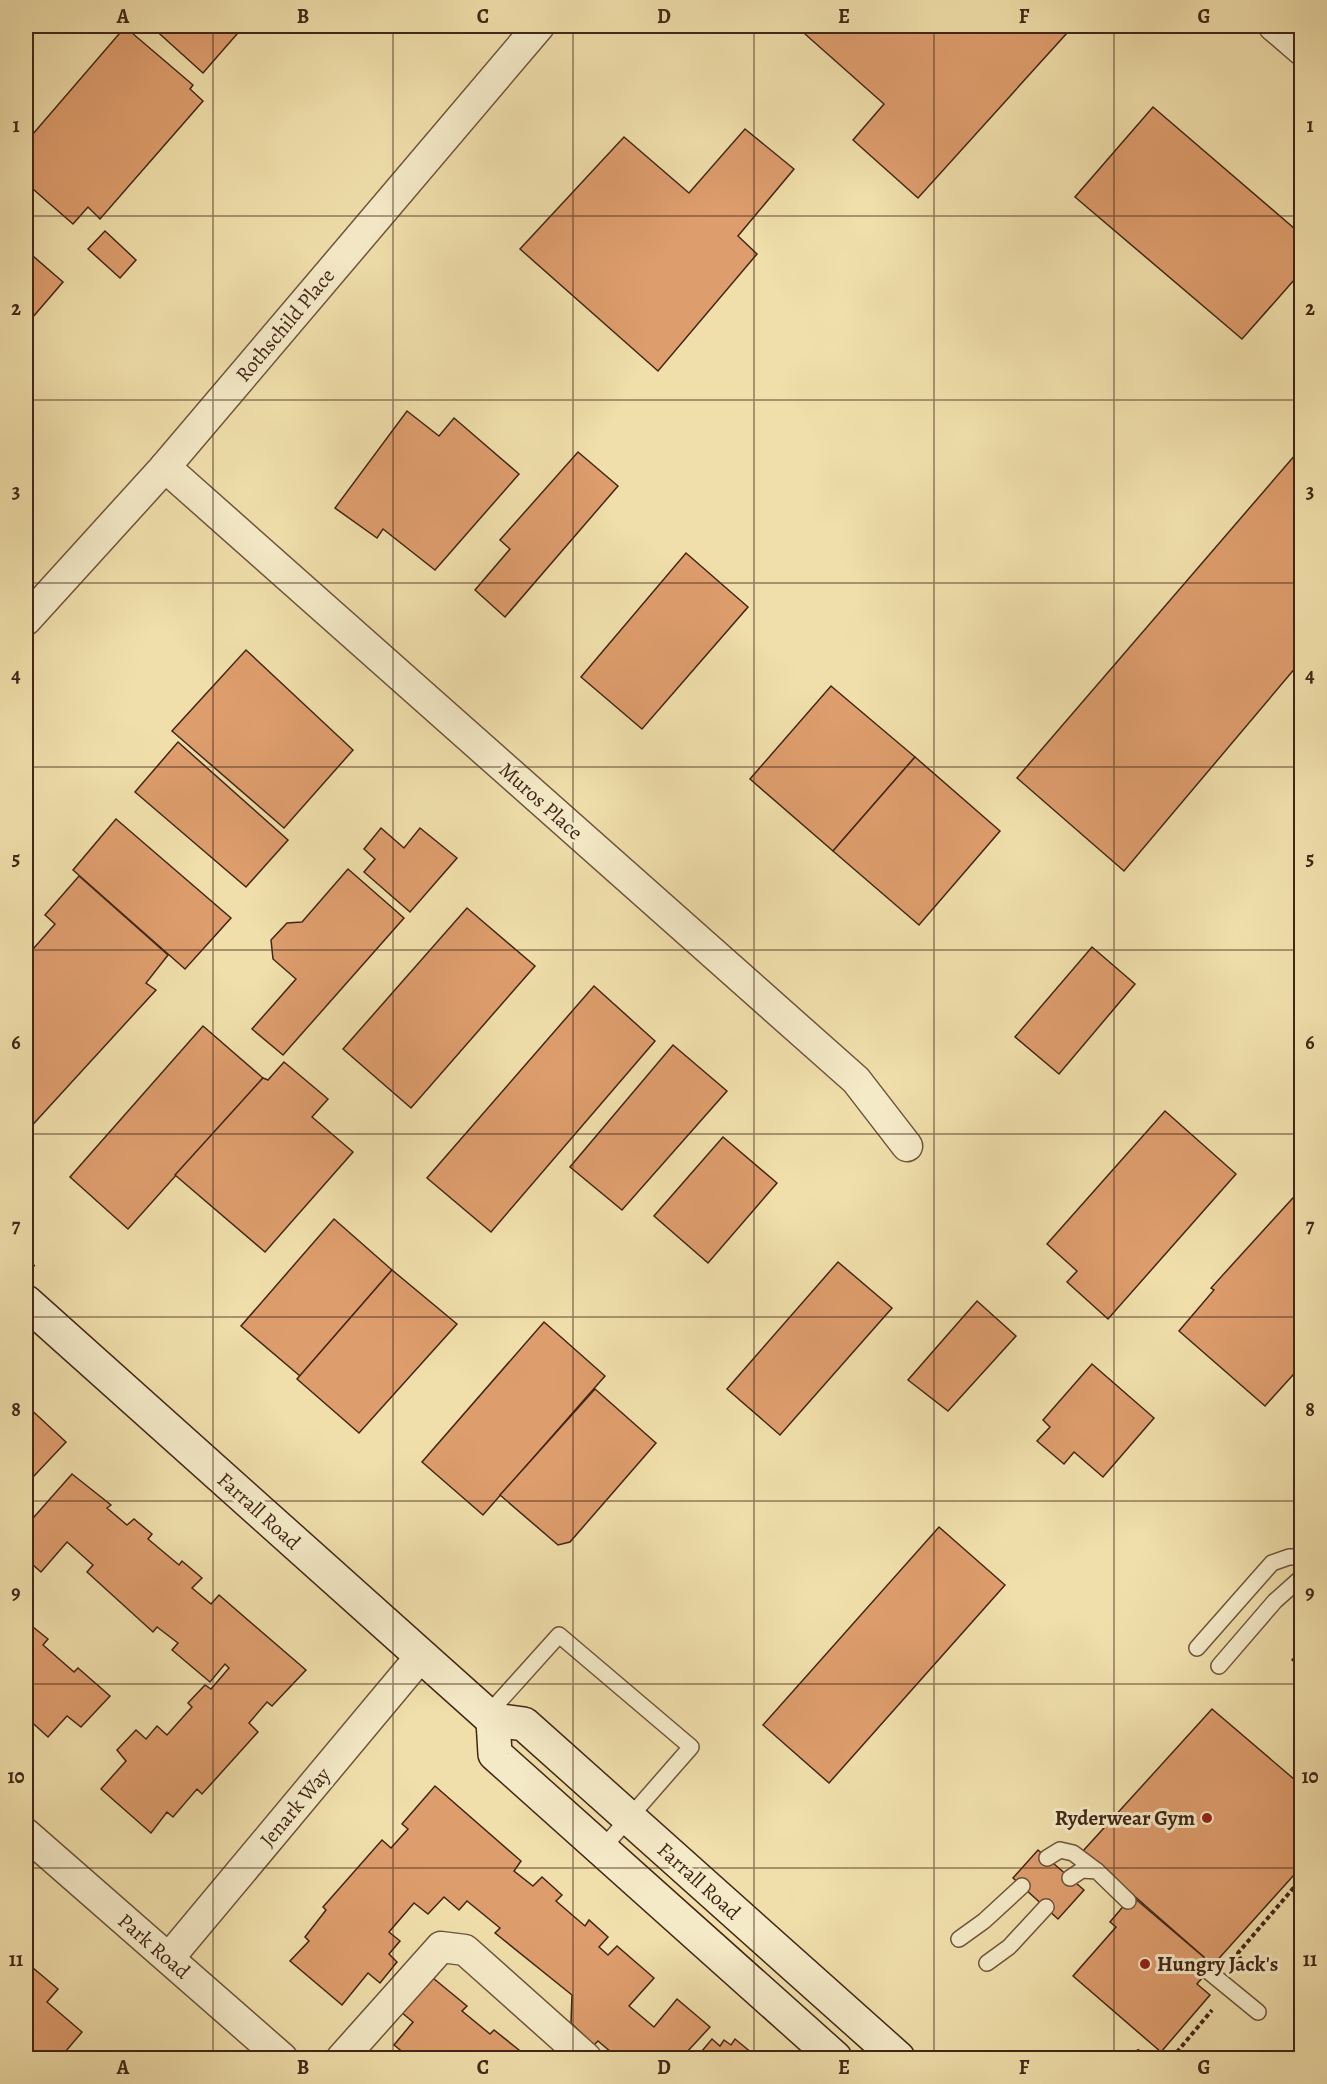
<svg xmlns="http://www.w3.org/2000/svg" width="1327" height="2084" font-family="Alegreya,serif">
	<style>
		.building { fill: #de9d6d; stroke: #422717; stroke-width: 1.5 }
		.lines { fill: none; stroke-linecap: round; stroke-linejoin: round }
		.service-casing { stroke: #6e553c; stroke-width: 18 }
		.minor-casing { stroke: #6e553c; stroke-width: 33 }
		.secondary-casing { stroke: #422717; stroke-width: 36 }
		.path { stroke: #422717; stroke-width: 4; stroke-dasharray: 4.5 3; stroke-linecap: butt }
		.service { stroke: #f5eac8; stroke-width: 15 }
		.minor { stroke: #f5eac8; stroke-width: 30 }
		.secondary { stroke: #f5eac8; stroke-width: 33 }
		.grid { fill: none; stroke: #422717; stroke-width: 1.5; stroke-opacity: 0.55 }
		.poi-dot { fill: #8f2418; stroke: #f5eac8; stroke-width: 2 }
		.labels { text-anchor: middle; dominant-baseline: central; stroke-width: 6; stroke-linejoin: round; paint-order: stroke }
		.street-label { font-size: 21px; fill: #422717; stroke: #f5eac8 }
		.poi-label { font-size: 21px; font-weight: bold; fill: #422717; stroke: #f5eac8; text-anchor: end }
		.neatline { fill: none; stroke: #422717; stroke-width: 2 }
		.grid-label { font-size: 20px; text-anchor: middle; font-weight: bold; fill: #422717 }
	</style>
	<rect width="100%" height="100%" fill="#f0dfab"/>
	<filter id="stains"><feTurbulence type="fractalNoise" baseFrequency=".00333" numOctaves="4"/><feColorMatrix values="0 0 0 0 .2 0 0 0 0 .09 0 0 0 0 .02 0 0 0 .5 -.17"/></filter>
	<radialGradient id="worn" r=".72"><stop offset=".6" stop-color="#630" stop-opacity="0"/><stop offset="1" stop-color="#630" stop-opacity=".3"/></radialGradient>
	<!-- building -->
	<g class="building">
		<path d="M151,26H244L203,73Z"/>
		<path d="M812,26H1059L1067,33L918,198L853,140L884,104L805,34Z"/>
		<path d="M125,27L193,85L190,89L203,101L100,219L88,207L73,224L26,183V142Z"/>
		<path d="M1153,107L1302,235V271L1242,339L1075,197Z"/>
		<path d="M745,129L794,169L738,236L757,254L658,371L520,249L624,137L689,193Z"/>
		<path d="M105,231L136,260L120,278L88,249Z"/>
		<path d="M26,250L63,282L26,325Z"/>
		<path d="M407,411L439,436L454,418L519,474L435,570L383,529L377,538L335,508Z"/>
		<path d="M1302,447V660L1124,871L1017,778Z"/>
		<path d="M578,452L618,486L505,617L475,590L510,549L500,540Z"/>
		<path d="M686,553L748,607L642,729L581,677Z"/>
		<path d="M246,650L353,750L284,828L172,731Z"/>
		<path d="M831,686L915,757L833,851L750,779Z"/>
		<path d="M178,742L288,840L246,887L135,792Z"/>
		<path d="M915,757L1000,831L919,925L833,851Z"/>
		<path d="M116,819L231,918L185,969L73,870Z"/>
		<path d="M381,828L404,848L420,828L457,858L410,912L364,872L375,859L364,849Z"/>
		<path d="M348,869L404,918L283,1055L252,1029L296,979L273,959L271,940L287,923L302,922Z"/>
		<path d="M79,876L168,955L146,983L156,990L26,1132V957L55,924L45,915Z"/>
		<path d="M467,908L535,966L411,1108L343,1049Z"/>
		<path d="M1092,947L1135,984L1059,1074L1015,1037Z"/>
		<path d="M594,986L655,1041L491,1232L427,1178Z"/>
		<path d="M203,1026L263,1078L128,1229L70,1177Z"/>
		<path d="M673,1045L727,1091L622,1210L570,1167Z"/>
		<path d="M284,1062L328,1099L312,1117L353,1152L265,1252L175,1175L263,1078L268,1080Z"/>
		<path d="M1165,1111L1236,1174L1108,1319L1067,1282L1077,1271L1047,1244Z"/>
		<path d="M723,1137L777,1183L708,1263L654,1216Z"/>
		<path d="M1302,1188V1365L1265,1406L1179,1331L1214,1290L1211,1288Z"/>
		<path d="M334,1219L392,1270L300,1376L241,1326Z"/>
		<path d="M838,1262L892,1308L780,1435L727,1389Z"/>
		<path d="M392,1270L457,1324L359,1433L297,1379Z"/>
		<path d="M977,1301L1016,1336L948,1411L908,1380Z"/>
		<path d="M544,1322L605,1376L483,1515L422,1462Z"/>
		<path d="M1092,1364L1154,1418L1103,1477L1074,1452L1064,1464L1037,1441L1050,1427L1043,1420Z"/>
		<path d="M595,1389L656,1443L570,1542L558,1545L500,1495Z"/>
		<path d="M26,1405L66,1442L34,1476L26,1469Z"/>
		<path d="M72,1474L111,1505L107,1508L127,1525L134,1519L152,1534L148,1539L179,1565L182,1561L202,1578L192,1588L211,1604L219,1595L306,1670L272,1706L267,1702L249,1723L258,1732L202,1794L197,1789L173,1817L167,1812L151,1833L101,1789L126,1761L117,1750L136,1730L146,1739L157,1726L167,1735L192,1707L188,1703L205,1685L211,1689L229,1668L225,1664L210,1682L172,1650L178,1643L157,1627L153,1632L87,1572L93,1565L67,1542L41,1572L26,1559V1526Z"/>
		<path d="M939,1527L1005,1585L829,1783L763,1725Z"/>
		<path d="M28,1623L48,1639L43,1645L74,1672L78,1668L110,1696L81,1727L67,1716L48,1737L26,1717V1626Z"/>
		<path d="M1302,1649V1668L1292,1660Z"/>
		<path d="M1212,1709L1302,1786V1866L1213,1965L1083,1851Z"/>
		<path d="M435,1786L521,1861L514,1871L533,1886L542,1877L562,1895L556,1901L585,1926L589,1920L608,1937L599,1947L608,1955L617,1946L654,1978L629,2006L654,2027L677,1999L710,2027L686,2053L689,2056L688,2058H618L598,2041L594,2045L571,2023L572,1995L495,1933L500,1928L467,1901L459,1910L444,1897L428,1914L414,1903L389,1932L400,1941L389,1954L397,1962L380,1983L368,1973L342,2005L290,1961L309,1941L305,1937L326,1910L323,1907L382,1840L391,1848L408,1829L402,1824Z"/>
		<path d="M1038,1850L1084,1890L1058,1919L1013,1878Z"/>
		<path d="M1132,1896L1213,1965L1197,1984L1210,1995L1161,2052L1073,1976L1116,1927L1110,1922Z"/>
		<path d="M26,1962L58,1989L47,2002L82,2032L60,2058H26Z"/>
		<path d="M433,1978L467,2006L462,2011L490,2034L494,2030L519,2050L511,2058H410L394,2045L413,2022L401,2012Z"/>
		<path d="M712,2039L720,2046L724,2040L731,2045L735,2039L758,2058H696Z"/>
	</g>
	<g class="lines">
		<defs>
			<g id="service">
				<path d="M1197,1648L1272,1563L1289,1557H1302"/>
				<path d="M1219,1666L1275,1601L1302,1577"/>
				<path d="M487,1715L559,1635L691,1747L601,1850"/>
				<path d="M1047,1858L1060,1850L1073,1853L1097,1871"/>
				<path d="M1070,1878L1082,1870L1097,1871L1128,1901"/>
				<path d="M959,1939L984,1921L1022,1886"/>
				<path d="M987,1963L1009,1947L1046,1907"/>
				<path d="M1208,1971L1258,2012"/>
			</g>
			<g id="minor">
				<path d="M1274,26L1302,50"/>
				<path d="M165,467L856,1080L907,1146"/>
				<path d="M26,620L165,467L539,26"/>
				<path d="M26,1834L282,2058"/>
				<path d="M169,1958L421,1656"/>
				<path d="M342,2058L441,1947L465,1950L586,2058"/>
			</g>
			<g id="secondary">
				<path d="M26,1302L493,1720L524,1724L898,2058"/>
				<path d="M493,1720L495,1754L835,2058"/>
			</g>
		</defs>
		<!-- service casing -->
		<use href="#service" class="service-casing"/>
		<!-- minor casing -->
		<use href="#minor" class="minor-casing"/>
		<!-- secondary casing -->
		<use href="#secondary" class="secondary-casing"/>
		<!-- path -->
		<g class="path">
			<path d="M26,1259L34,1267"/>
			<path d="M1241,1961L1238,1953L1302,1878"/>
			<path d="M1124,2058L1138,2051L1150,2058"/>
			<path d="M1172,2058L1212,2010"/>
		</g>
		<!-- service -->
		<use href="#service" class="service"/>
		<!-- minor -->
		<use href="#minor" class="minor"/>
		<!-- secondary -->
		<use href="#secondary" class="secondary"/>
	</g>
	<!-- grid -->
	<path class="grid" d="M213,26V2058M393,26V2058M573,26V2058M754,26V2058M934,26V2058M1114,26V2058M26,216H1302M26,400H1302M26,583H1302M26,767H1302M26,950H1302M26,1134H1302M26,1317H1302M26,1501H1302M26,1684H1302M26,1868H1302"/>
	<!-- markers -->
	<g class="poi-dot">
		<circle cx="1207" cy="1818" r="6"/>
		<circle cx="1145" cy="1964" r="6"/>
	</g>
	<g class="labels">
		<!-- street labels -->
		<g class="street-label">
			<text transform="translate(285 325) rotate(-50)">Rothschild Place</text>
			<text transform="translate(541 801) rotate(42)">Muros Place</text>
			<text transform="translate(259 1511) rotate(42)">Farrall Road</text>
			<text transform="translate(295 1807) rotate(-50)">Jenark Way</text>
			<text transform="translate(699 1881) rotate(42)">Farrall Road</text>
			<text transform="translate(154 1946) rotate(41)">Park Road</text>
		</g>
		<!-- poi labels -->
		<g class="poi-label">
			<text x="1195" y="1818">Ryderwear Gym</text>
			<text x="1157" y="1964" text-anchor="start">Hungry Jack's</text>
		</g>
	</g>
	<!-- margin -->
	<rect width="1327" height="2084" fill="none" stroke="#f0dfab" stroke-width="66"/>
	<rect x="33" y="33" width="1261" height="2018" class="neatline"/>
	<g class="grid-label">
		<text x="123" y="23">A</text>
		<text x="303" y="23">B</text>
		<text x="483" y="23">C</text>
		<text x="664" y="23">D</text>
		<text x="844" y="23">E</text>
		<text x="1024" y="23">F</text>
		<text x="1204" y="23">G</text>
		<text x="16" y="132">1</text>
		<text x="1310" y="132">1</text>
		<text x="16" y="315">2</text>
		<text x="1310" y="315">2</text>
		<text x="16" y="498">3</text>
		<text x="1310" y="498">3</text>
		<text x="16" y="682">4</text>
		<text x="1310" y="682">4</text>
		<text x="16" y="865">5</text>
		<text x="1310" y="865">5</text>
		<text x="16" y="1049">6</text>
		<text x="1310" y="1049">6</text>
		<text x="16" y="1232">7</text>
		<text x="1310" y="1232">7</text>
		<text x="16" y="1416">8</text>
		<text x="1310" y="1416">8</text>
		<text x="16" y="1599">9</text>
		<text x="1310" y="1599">9</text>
		<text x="16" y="1783">10</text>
		<text x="1310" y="1783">10</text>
		<text x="16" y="1966">11</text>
		<text x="1310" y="1966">11</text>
		<text x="123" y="2074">A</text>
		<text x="303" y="2074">B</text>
		<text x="483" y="2074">C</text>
		<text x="664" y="2074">D</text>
		<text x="844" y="2074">E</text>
		<text x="1024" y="2074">F</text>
		<text x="1204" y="2074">G</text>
	</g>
	<rect width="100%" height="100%" filter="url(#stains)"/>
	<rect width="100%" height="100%" fill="url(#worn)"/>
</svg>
